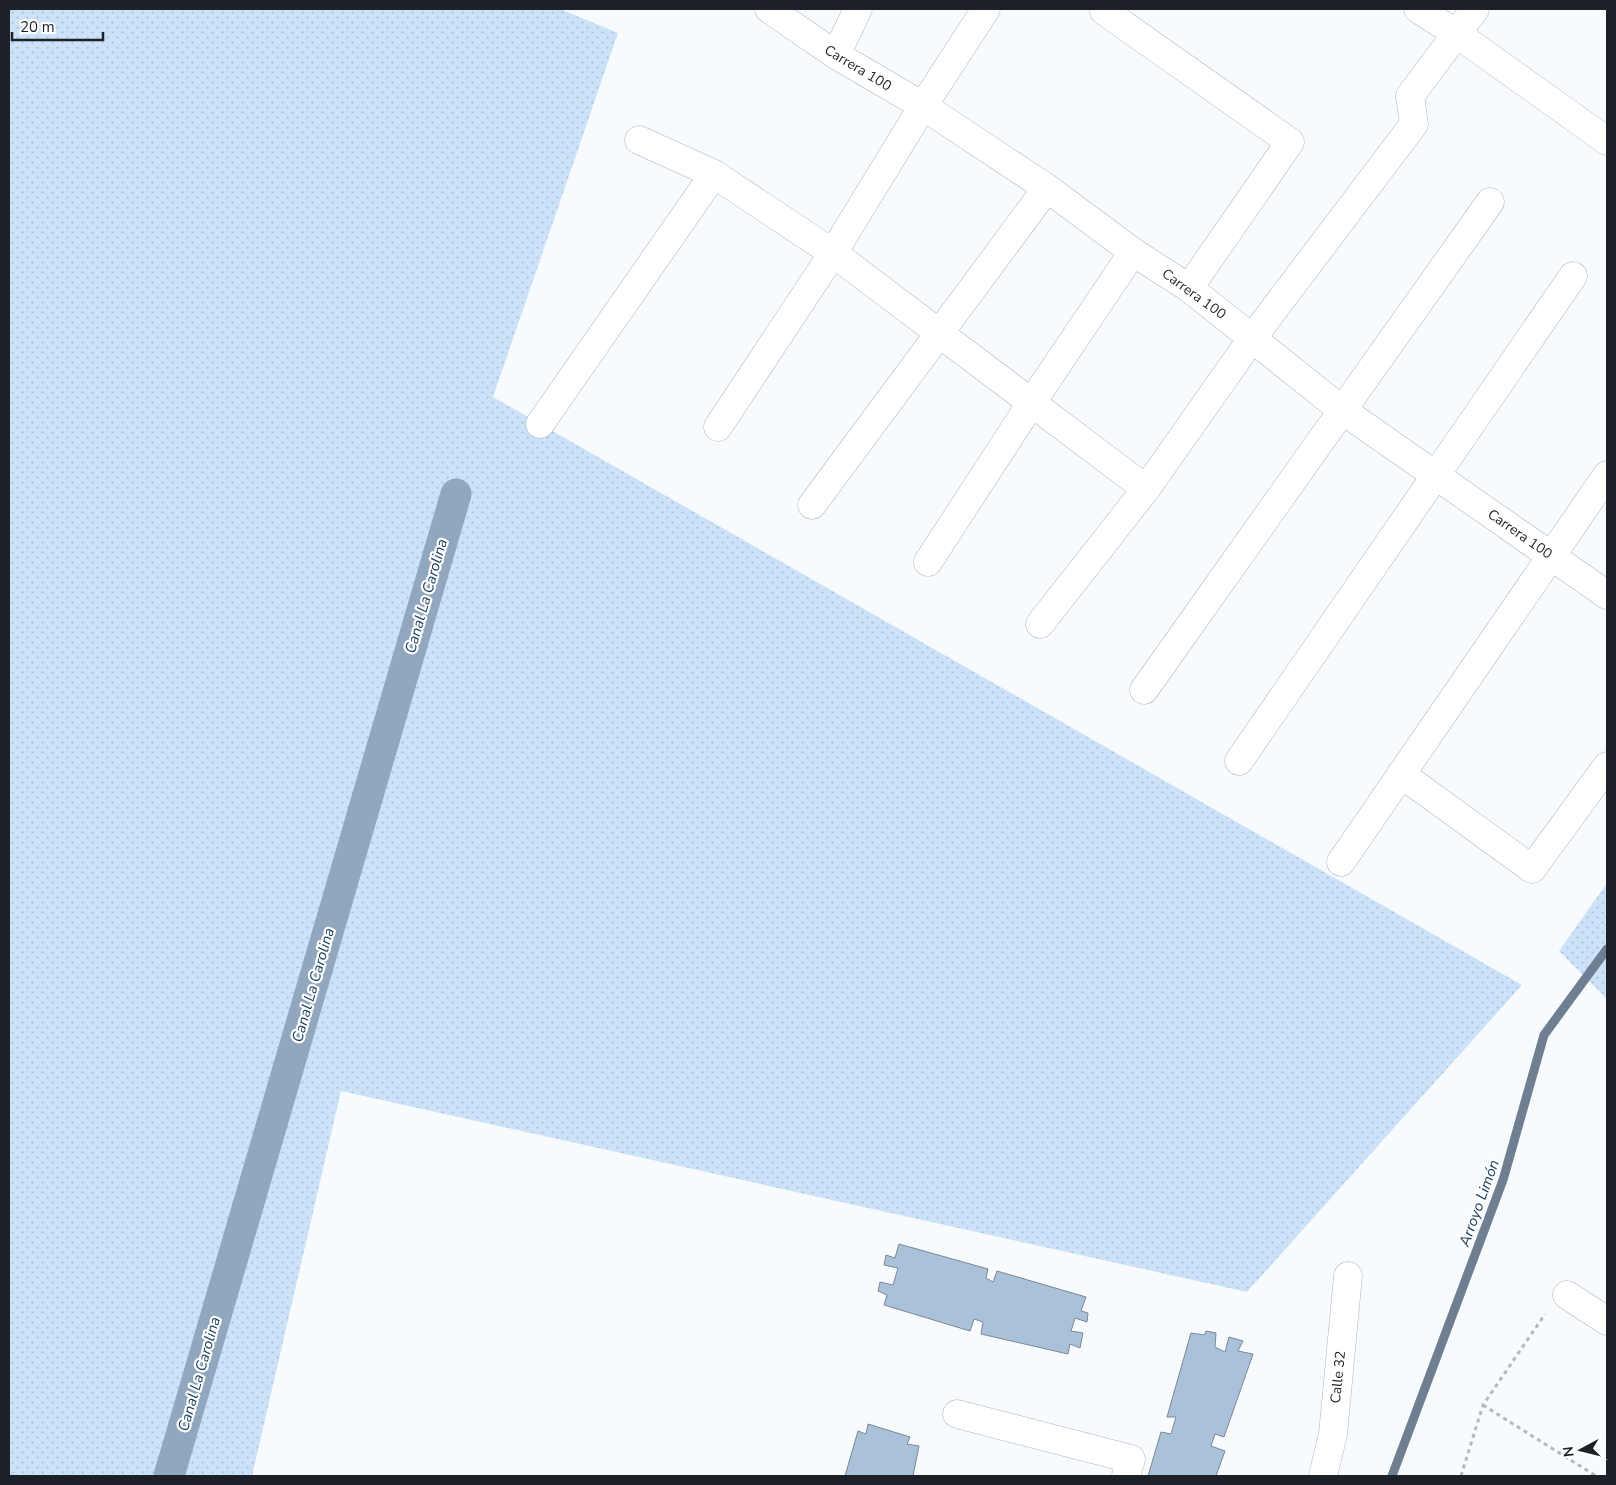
<svg xmlns="http://www.w3.org/2000/svg" width="1616" height="1485" font-family="'Nunito Sans',sans-serif">
	<style>
		.grass { fill: url(#grass-dots) }
		.lines { fill: none; stroke-linecap: round; stroke-linejoin: round }
		.stream { stroke: #6d7f90; stroke-width: 9 }
		.canal { stroke: #90a7bd; stroke-width: 31 }
		.building { fill: #aac2d9; stroke: #7a8795 }
		.minor-casing { stroke: #a7b5c3; stroke-width: 29 }
		.path { stroke: #b5b9bc; stroke-width: 3; stroke-dasharray: 4 4; stroke-linecap: butt }
		.minor { stroke: #fff; stroke-width: 28 }
		.labels { text-anchor: middle; dominant-baseline: central; stroke-width: 4.5; stroke-linejoin: round; paint-order: stroke }
		.street-label { font-size: 14px; fill: #1b2126; stroke: #fff }
		.water-label { font-size: 15px; font-style: italic; fill: #153b5c; stroke: #fff }
	</style>
	<defs>
		<pattern id="grass-dots" width="8" height="8" patternUnits="userSpaceOnUse" patternTransform="scale(1.25)"><rect width="8" height="8" fill="#cce2f8"/><path d="M2 2h.1M6 6h.1" fill="none" stroke="#afc2d4" stroke-width="1.8" stroke-linecap="round"/></pattern>
	</defs>
	<rect width="100%" height="100%" fill="#f8fbfe"/>
	<!-- grass -->
	<g class="grass">
		<path d="M9,9H560L618,33L493,397L1522,985L1247,1292L341,1091L252,1476H9Z"/>
		<path d="M1607,883V999L1559,951Z"/>
	</g>
	<g class="lines">
		<!-- stream -->
		<path class="stream" d="M1392,1476L1503,1180L1544,1035L1607,949"/>
		<!-- canal -->
		<path class="canal" d="M169,1476L456,494"/>
	</g>
	<!-- building -->
	<g class="building">
		<path d="M899,1244L988,1269L986,1278L993,1282L997,1271L1086,1297L1081,1311L1088,1313L1087,1322L1075,1318L1071,1331L1083,1333L1080,1348L1070,1344L1068,1354L981,1334L983,1322L974,1319L970,1331L884,1305L887,1295L878,1291L880,1282L893,1285L898,1268L884,1265L886,1255L895,1258Z"/>
		<path d="M1206,1331L1216,1333L1215,1347L1225,1352L1229,1337L1243,1341L1238,1351L1253,1354L1224,1437L1215,1434L1211,1446L1225,1451L1216,1476H1148L1161,1432L1171,1434L1176,1417H1167L1191,1333L1204,1335Z"/>
		<path d="M868,1424L910,1437L907,1444L919,1446L913,1476H845L858,1431L866,1434Z"/>
	</g>
	<g class="lines">
		<defs>
			<g id="minor">
				<path d="M769,9L836,55L923,106L1047,188L1133,252L1189,288L1342,410L1607,595"/>
				<path d="M1418,9L1457,34L1607,141"/>
				<path d="M1104,11L1290,142L1189,288"/>
				<path d="M836,55L858,9"/>
				<path d="M639,140L714,174L833,253L1146,489"/>
				<path d="M540,424L714,174"/>
				<path d="M718,427L833,253L923,106L986,9"/>
				<path d="M812,505L1047,188"/>
				<path d="M928,562L1032,402L1133,252"/>
				<path d="M1040,624L1146,489L1253,337L1414,124L1410,96L1475,9"/>
				<path d="M1144,690L1490,202"/>
				<path d="M1239,761L1573,276"/>
				<path d="M1401,774L1532,869L1607,766"/>
				<path d="M1341,862L1607,475"/>
				<path d="M1567,1295L1607,1321"/>
				<path d="M957,1414L1131,1459L1126,1476"/>
				<path d="M1323,1476L1333,1434L1348,1276"/>
			</g>
		</defs>
		<!-- minor casing -->
		<use href="#minor" class="minor-casing"/>
		<!-- path -->
		<g class="path">
			<path d="M1483,1405L1596,1476"/>
			<path d="M1461,1476L1483,1405L1545,1314"/>
		</g>
		<!-- minor -->
		<use href="#minor" class="minor"/>
	</g>
	<g class="labels">
		<!-- street labels -->
		<g class="street-label">
			<text transform="translate(858 68) rotate(31)">Carrera 100</text>
			<text transform="translate(1194 294) rotate(36)">Carrera 100</text>
			<text transform="translate(1520 534) rotate(35)">Carrera 100</text>
			<text transform="translate(1338 1377) rotate(-84)">Calle 32</text>
		</g>
		<!-- water labels -->
		<g class="water-label">
			<text transform="translate(426 596) rotate(-74)">Canal La Carolina</text>
			<text transform="translate(313 985) rotate(-74)">Canal La Carolina</text>
			<text transform="translate(1479 1203) rotate(-70)">Arroyo Limón</text>
			<text transform="translate(199 1374) rotate(-74)">Canal La Carolina</text>
		</g>
	</g>
	<!-- border -->
	<rect width="1616" height="1485" fill="none" stroke="#1b2126" stroke-width="20"/>
	<!-- north arrow -->
	<g transform="translate(1581 1450) rotate(263)" stroke="#ffffff" stroke-width="4" paint-order="stroke">
	<path d="M0-4L9 19L0 12L-9 19Z" fill="#1b2126"/>
	<text y="-8" font-size="14" font-weight="bold" text-anchor="middle" fill="#1b2126">N</text>
	</g>
	<!-- scale -->
	<path d="M12 32v8h91v-8" fill="none" stroke="#1b2126" stroke-width="2.5"/>
	<text x="20" y="32" font-size="15" fill="#1b2126" stroke="#ffffff" stroke-width="4" paint-order="stroke">20 m</text>
</svg>
